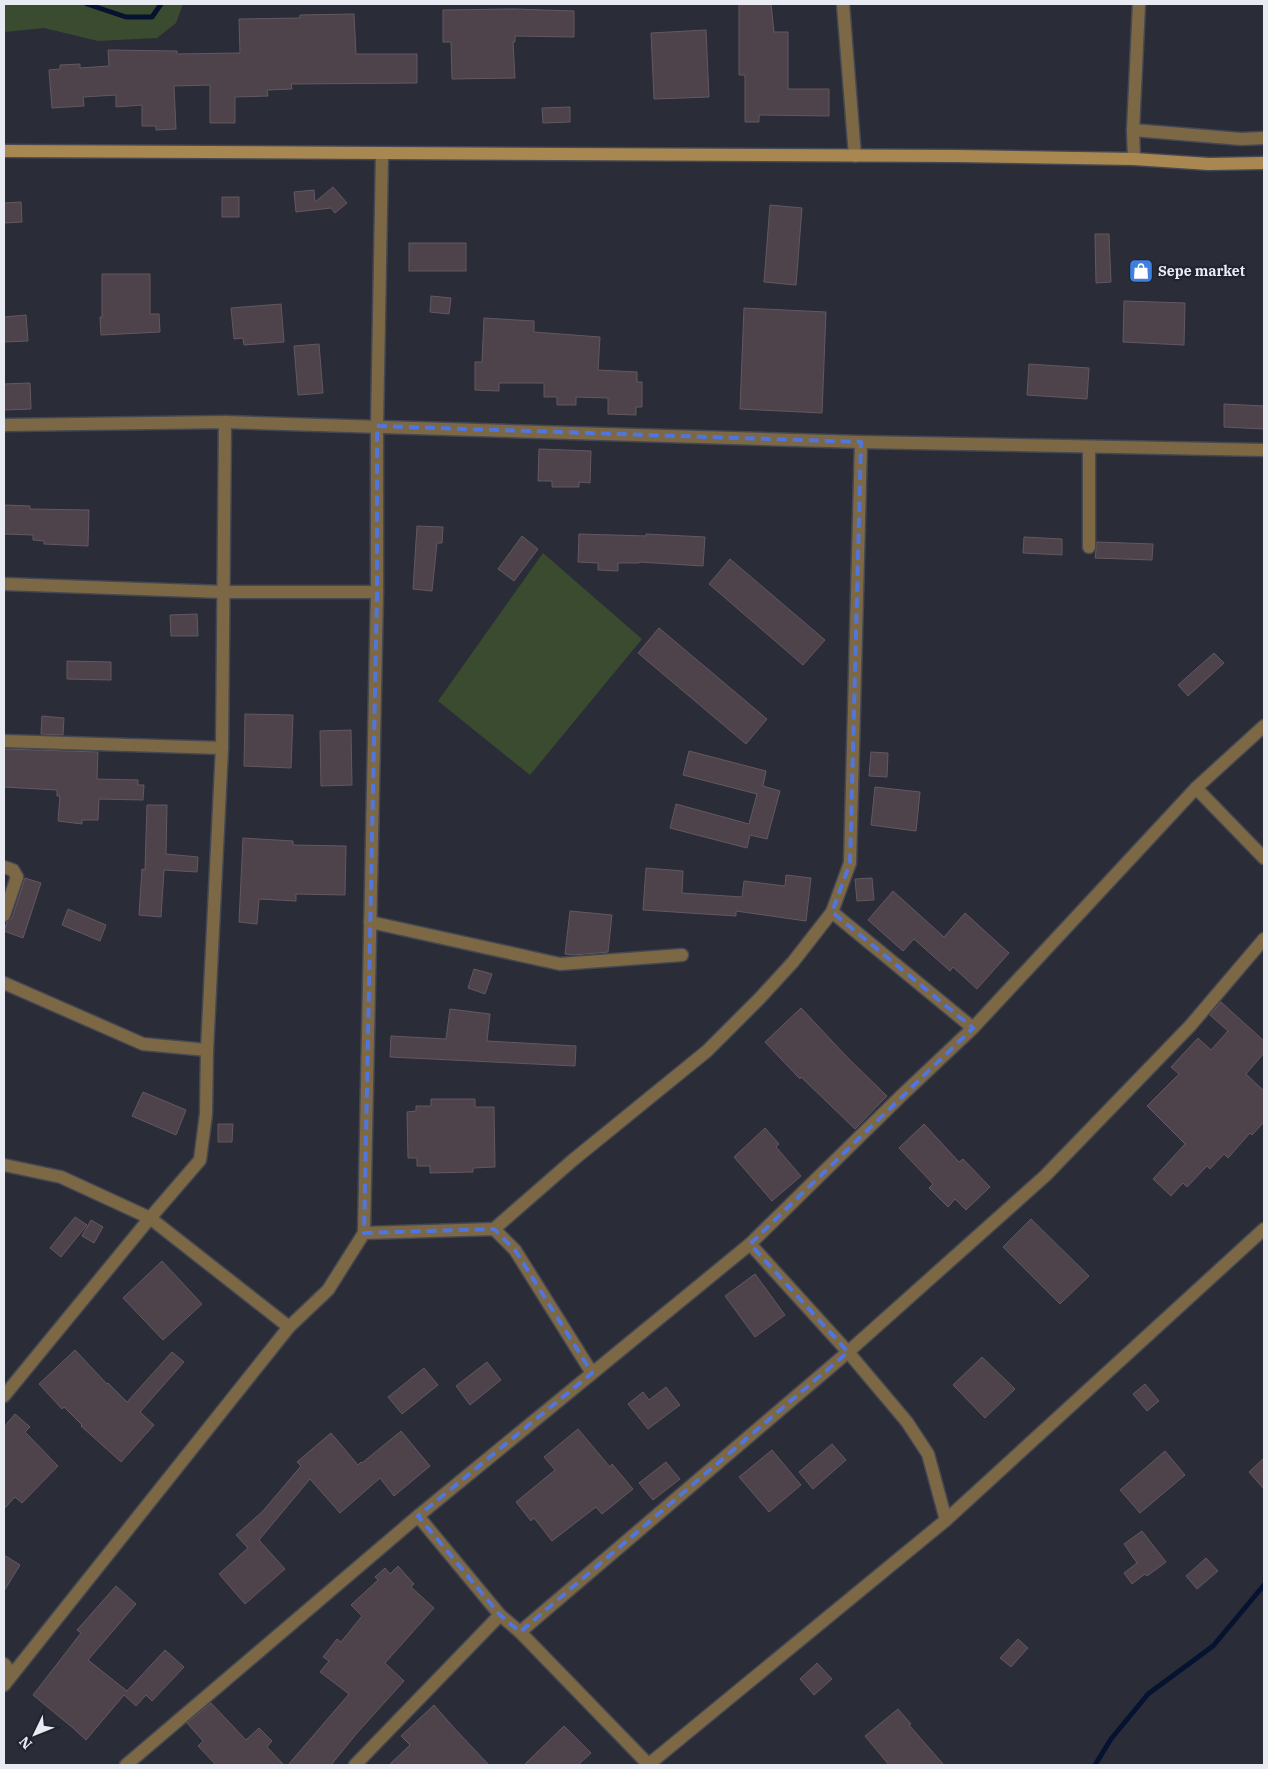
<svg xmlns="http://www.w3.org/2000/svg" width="1268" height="1769" font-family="'IBM Plex Serif',serif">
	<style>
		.green { fill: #3a4b2f }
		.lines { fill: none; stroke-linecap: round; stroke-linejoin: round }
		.stream { stroke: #051230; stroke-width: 5 }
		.building { fill: #4e434b; stroke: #635861 }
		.street-casing { stroke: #454852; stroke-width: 15 }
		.secondary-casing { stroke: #454852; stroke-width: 15 }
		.street { stroke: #7d6846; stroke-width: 12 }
		.secondary { stroke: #a98750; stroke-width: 12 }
		.marked { fill: none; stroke: #5075de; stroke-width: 4; stroke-dasharray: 10 6; stroke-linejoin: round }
		.labels { text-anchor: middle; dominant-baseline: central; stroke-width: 4.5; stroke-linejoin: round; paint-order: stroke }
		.poi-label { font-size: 14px; font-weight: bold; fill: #e8ebf2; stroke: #20242e; text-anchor: start }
	</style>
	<rect width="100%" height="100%" fill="#2a2d38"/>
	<!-- green -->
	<g class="green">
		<path d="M4,4H183L176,23L157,38L98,41L44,28L4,32Z"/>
		<path d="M543,553L642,639L530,775L438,701Z"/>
	</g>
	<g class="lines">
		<!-- stream -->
		<g class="stream">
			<path d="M87,4L126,17H152L161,4"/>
			<path d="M1095,1765L1111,1739L1148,1694L1213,1646L1264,1585"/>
		</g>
	</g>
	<!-- building -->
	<g class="building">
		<path d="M739,4H771L774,32H788V89H829V116L759,115V122H745V75H739Z"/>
		<path d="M514,9L574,11V37L515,36V42H513L515,78L452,79L451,42H443V10Z"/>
		<path d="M354,14L356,54H417V83L291,84L292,89L267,90L268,96L235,97V123H210V85L174,86L176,129L156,130V126H142V105L116,107V95L83,97L84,106L52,108L49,70L60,69V65L80,64V68L109,66L108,50L177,51V54L240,53L239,19L300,18V15Z"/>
		<path d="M706,30L709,97L654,99L651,33Z"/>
		<path d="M570,107V122L543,123L542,108Z"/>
		<path d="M333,187L347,203L335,213L331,208L296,212L294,192L314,190L315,202Z"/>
		<rect x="222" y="197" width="17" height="20"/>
		<path d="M21,202L22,222L4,223V203Z"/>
		<path d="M770,205L802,208L796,285L764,282Z"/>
		<path d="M1095,234H1109L1111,282L1096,283Z"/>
		<rect x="409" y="243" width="57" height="28"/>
		<path d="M102,274H150V314H159L160,332L101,335L100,317H102Z"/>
		<path d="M431,296L451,298L449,314L430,312Z"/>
		<path d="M1124,301L1185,303L1184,345L1123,342Z"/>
		<path d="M281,304L284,342L244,345L243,338L234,339L231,308Z"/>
		<path d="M744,308L826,312L822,413L740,409Z"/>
		<path d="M26,315L28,341L4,342V317Z"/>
		<path d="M484,318L534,321V332L600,337L598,370L637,372V382H642V407H636V415L608,414V398L576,397V405H557V397H544V383H499V391L475,390V362H482Z"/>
		<path d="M319,344L323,393L298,395L294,346Z"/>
		<path d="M1029,364L1089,368L1087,399L1027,395Z"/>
		<path d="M30,383L31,409L4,410V384Z"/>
		<path d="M1224,404L1264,406V429L1224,427Z"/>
		<path d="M539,449L591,451L590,483L579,482V487H552V481H538Z"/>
		<path d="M4,505L30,506V509L89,510L88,546L44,544V541L33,540V535L4,534Z"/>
		<path d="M417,526L443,527L442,543H437L432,591L413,589Z"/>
		<path d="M579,534L646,536V534L705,537L703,566L639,562V563H618V571L598,570V563L578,562Z"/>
		<path d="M522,536L538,549L514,581L498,569Z"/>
		<path d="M1024,537L1062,539V555L1023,553Z"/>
		<path d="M1097,542L1153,544L1152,560L1095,558Z"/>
		<path d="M730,559L825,640L803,665L709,584Z"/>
		<path d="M197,614L198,636H171L170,615Z"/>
		<path d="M659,628L767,719L746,744L638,653Z"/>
		<path d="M1214,653L1224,663L1188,696L1178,685Z"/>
		<path d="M67,661L111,662V680L67,679Z"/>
		<path d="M245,714L293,715L291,768L244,766Z"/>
		<path d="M42,716L64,718L63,735L41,734Z"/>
		<path d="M351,730L352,785L321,786L320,731Z"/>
		<path d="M4,749L98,752L97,779L138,780V785H144L143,800L99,799L98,820H82V824L58,821L60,796H57V790L4,787Z"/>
		<path d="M689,751L766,771L763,786L780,791L767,839L750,835L747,848L670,828L676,804L749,824L757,794L683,775Z"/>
		<path d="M871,752L888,753L887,777L869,776Z"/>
		<path d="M875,787L920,792L916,831L871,825Z"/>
		<path d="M147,805H167L166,854L198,857L197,872L164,870L161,917L139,915L142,869L145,870Z"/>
		<path d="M243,838L293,841V845L346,846L345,895L296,894V901L259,899L257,924L239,922Z"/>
		<path d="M646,868L683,871L682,893L742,897L744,881L785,886L786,875L811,878L806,921L736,911V916L643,910Z"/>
		<path d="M25,878L41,883L23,938L4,931L7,922L12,918Z"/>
		<path d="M872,878L874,900L857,901L855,879Z"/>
		<path d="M893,891L944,937L965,913L1009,953L977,989L953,967L950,971L914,939L903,951L868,920Z"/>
		<path d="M68,909L106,925L100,941L62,925Z"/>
		<path d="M570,911L612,915L608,952L575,955L565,954Z"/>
		<path d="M474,969L492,974L485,994L468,988Z"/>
		<path d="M1221,1002L1264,1041V1053L1246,1074L1264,1091V1122L1252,1135L1250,1133L1228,1158L1224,1154L1210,1169L1207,1166L1187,1187L1183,1183L1171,1196L1153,1179L1185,1144L1147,1106L1179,1074L1171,1067L1198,1038L1211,1050L1228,1031L1210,1015Z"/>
		<path d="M801,1008L848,1058L887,1096L855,1129L801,1077L800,1079L765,1042Z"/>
		<path d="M450,1009L490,1014L487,1041L576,1046L575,1066L390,1057L391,1036L446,1039Z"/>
		<path d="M143,1092L186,1110L176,1135L132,1116Z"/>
		<path d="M431,1099H475V1107H494L495,1167L473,1168V1172L430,1173V1166H417V1158H408L407,1112L416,1111V1106H431Z"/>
		<path d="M218,1124H233L232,1142H218Z"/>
		<path d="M924,1124L959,1162L963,1159L990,1187L966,1210L955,1199L948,1207L929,1188L933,1184L899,1148Z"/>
		<path d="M765,1128L779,1144L776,1147L801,1176L772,1201L734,1157Z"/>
		<path d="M75,1217L87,1225L61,1257L50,1248Z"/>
		<path d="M1031,1219L1089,1276L1060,1304L1003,1247Z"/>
		<path d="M91,1220L103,1227L94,1243L82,1236Z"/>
		<path d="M162,1261L202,1304L163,1340L123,1298Z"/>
		<path d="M755,1274L785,1315L755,1337L725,1296Z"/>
		<path d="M75,1350L107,1384L108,1383L127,1402L172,1352L184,1362L140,1412L154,1425L121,1462L81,1426L82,1425L64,1407L62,1409L39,1384Z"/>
		<path d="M982,1357L1015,1389L985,1418L953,1385Z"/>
		<path d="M487,1362L501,1380L470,1405L456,1386Z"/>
		<path d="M424,1368L438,1385L402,1414L388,1397Z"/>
		<path d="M1145,1384L1159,1401L1147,1411L1133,1394Z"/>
		<path d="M666,1387L680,1405L648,1429L628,1404L643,1392L649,1400Z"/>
		<path d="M15,1414L30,1427L25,1432L58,1466L22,1503L15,1497L4,1509V1427Z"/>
		<path d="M578,1429L610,1467L612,1464L633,1489L602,1514L596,1507L552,1541L534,1518L531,1521L516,1502L555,1470L544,1457Z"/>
		<path d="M401,1431L430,1466L394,1496L380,1478L340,1513L310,1479L259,1540L285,1569L245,1604L219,1574L248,1548L236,1535L263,1511L301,1466L297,1462L331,1433L358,1465L361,1462L362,1463Z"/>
		<path d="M832,1444L846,1460L813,1489L799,1472Z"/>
		<path d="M772,1450L801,1485L769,1512L739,1477Z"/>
		<path d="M1165,1451L1185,1475L1140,1513L1120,1490Z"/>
		<path d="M1264,1458V1489L1249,1472Z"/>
		<path d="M666,1462L680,1479L653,1500L639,1483Z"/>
		<path d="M1142,1531L1166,1562L1147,1576L1145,1574L1132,1584L1124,1573L1137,1563L1124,1544Z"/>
		<path d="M4,1555L20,1565L4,1591Z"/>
		<path d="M1206,1558L1218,1571L1197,1589L1186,1576Z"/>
		<path d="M398,1566L414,1584L411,1587L434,1608L385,1663L404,1681L357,1733L331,1765H288L349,1694L320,1672L329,1661L323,1657L337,1639L341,1642L362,1616L351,1605L378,1580L375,1577L385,1568L390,1574Z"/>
		<path d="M116,1586L136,1604L88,1660L127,1691L165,1650L184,1667L152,1701L146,1695L136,1706L124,1695L86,1740L73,1728L33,1695L81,1633L77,1630Z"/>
		<path d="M1018,1639L1028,1648L1011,1667L1000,1658Z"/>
		<path d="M817,1663L832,1679L814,1695L800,1679Z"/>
		<path d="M211,1703L246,1740L259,1728L272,1741L267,1747L284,1765H216L198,1746L203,1741L187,1723Z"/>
		<path d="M434,1705L455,1729L489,1765H389L410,1745L401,1736Z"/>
		<path d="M898,1709L911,1724L909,1725L944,1765H889L865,1736Z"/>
		<path d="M564,1726L591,1753L578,1765H524Z"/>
	</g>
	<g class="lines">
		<defs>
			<g id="street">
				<path d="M843,4L855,156"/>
				<path d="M1133,130L1241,139L1264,138"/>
				<path d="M1134,159L1133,130L1139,4"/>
				<path d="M4,425L225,422L861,442L1264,450"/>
				<path d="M1089,547V447"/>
				<path d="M4,584L223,592H377"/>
				<path d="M4,741L222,748"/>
				<path d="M1196,788L1264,858"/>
				<path d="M4,867L13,870L17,877L4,915"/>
				<path d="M832,912L973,1028"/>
				<path d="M370,922L560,964L682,955"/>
				<path d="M4,983L143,1044L207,1050"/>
				<path d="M4,1165L61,1177L150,1218L289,1327"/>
				<path d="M494,1229L573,1160L707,1051L760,998L793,962L832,912L850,863L861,442"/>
				<path d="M364,1233L494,1229L515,1250L592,1373"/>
				<path d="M750,1244L848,1352L907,1422L928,1454L946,1520"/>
				<path d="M4,1396L150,1218L200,1160L206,1114L207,1050L222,748L225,422"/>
				<path d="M418,1516L500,1615L520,1632L649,1765"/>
				<path d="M520,1632L848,1352L1045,1176L1190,1026L1264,939"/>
				<path d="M4,1664L12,1674"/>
				<path d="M4,1685L289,1327L328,1290L364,1233L377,592V426L382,154"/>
				<path d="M126,1765L418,1516L750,1244L902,1095L973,1028L1196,788L1264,726"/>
				<path d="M355,1765L500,1615"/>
				<path d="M648,1765L946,1520L1264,1229"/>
			</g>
			<path id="secondary" d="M4,151L956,156L1134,159L1209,164L1264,163"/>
		</defs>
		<!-- street casing -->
		<use href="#street" class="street-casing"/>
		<!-- secondary casing -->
		<use href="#secondary" class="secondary-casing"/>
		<!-- street -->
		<use href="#street" class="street"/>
		<!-- secondary -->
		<use href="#secondary" class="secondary"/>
	</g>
	<!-- marked area -->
	<path class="marked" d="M377,426L861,442L850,863L832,912L973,1028L750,1244L848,1352L520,1632L500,1615L418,1516L592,1373L515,1250L494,1229L364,1233L377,592Z"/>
	<!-- icons -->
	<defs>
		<symbol id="shop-square" viewBox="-11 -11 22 22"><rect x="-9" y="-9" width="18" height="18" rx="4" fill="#3f7fe0" stroke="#20242e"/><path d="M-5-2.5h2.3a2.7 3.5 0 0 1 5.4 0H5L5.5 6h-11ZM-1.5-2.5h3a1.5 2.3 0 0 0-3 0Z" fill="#fff"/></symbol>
	</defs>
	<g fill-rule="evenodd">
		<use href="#shop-square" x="1127" y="257" width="28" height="28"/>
	</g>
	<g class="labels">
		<!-- poi labels -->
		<g class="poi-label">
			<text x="1158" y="271">Sepe market</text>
		</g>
	</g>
	<!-- border -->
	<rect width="1268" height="1769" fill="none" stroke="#e8ebf2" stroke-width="10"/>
	<!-- north arrow -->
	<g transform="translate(35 1734) rotate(227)" stroke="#20242e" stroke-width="4" paint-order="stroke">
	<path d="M0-4L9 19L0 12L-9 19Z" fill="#e8ebf2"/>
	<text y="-8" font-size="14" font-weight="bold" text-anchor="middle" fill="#e8ebf2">N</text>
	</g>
</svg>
